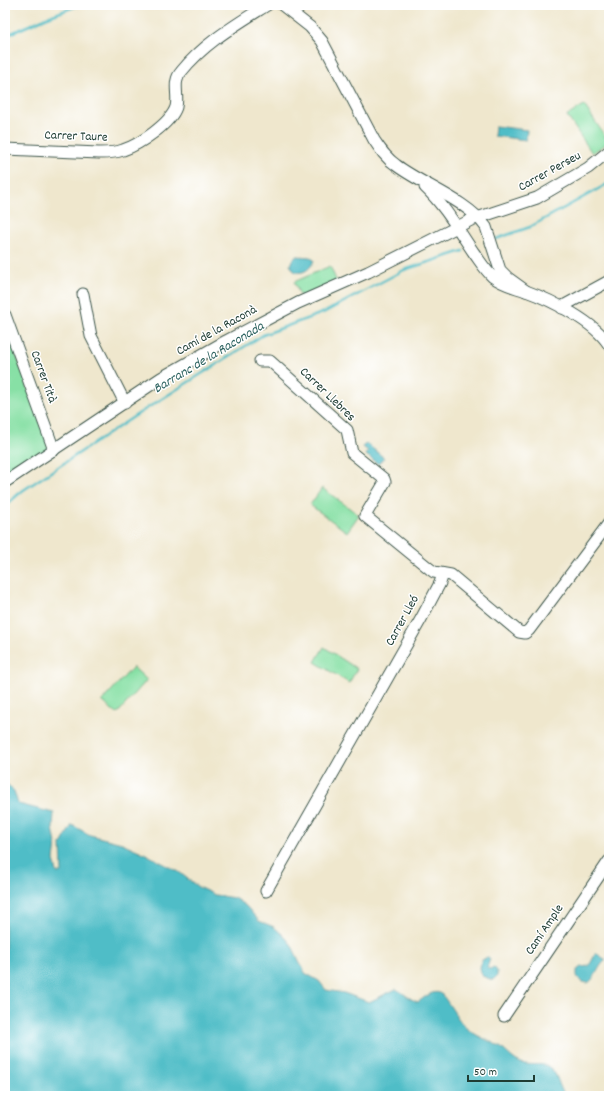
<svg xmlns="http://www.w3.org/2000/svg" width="614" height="1101" font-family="Dekko,sans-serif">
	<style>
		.green { fill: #87e0a5; stroke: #538e6c }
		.water { fill: #4fbdc7; stroke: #377d7e }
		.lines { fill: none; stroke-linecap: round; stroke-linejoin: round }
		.stream { stroke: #4fbdc7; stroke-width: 2.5 }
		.minor-casing { stroke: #3e564b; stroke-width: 13 }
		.minor { stroke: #fff; stroke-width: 11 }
		.labels { text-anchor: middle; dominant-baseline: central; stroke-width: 3; stroke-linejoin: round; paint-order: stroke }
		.street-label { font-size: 13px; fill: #1f3d34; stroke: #fff }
		.water-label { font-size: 14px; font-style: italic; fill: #2d6360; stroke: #fff }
	</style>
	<rect width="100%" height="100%" fill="#fff"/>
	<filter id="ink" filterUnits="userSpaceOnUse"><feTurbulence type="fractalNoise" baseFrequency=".025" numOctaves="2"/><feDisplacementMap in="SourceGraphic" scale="8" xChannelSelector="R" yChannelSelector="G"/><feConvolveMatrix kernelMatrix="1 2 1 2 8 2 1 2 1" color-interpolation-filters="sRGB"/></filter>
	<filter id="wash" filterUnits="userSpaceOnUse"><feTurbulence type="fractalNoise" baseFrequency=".012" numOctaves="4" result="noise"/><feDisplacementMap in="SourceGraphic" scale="16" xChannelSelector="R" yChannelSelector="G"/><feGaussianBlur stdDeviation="0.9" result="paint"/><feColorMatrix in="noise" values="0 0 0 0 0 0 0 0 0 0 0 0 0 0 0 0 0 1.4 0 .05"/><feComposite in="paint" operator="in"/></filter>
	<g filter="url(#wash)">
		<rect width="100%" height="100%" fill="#efe7cd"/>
		<!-- green -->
		<g class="green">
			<path d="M584,105L609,142L592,153L567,116Z"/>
			<path d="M330,266L337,282L301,297L294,282Z"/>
			<path d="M5,324L50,449L16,469L5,468Z"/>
			<path d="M322,488L359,515L347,532L310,505Z"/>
			<path d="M324,647L357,669L349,683L315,662Z"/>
			<path d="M133,667L147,680L117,714L102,701Z"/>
		</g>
		<!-- water -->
		<g class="water">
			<path d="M495,126L527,130L526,140L494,136Z"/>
			<path d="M297,256L310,257L314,260C311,269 304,274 295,272L290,265L292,260Z"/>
			<path d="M366,443L384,458L378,464L365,454L368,451L363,447Z"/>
			<path d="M5,782L14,791L18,804L54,813L53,828L56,844L54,860L57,873H62L61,844L72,825L90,835L122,843L144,853L179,872L198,887L215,895L234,898L246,906L259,921L274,927L283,935L291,944L305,973L319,981L326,990L344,993L369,1002L396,989C404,993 409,999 418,1002C424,998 432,990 440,993C445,996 458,1020 465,1027C475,1036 489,1040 500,1047C507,1052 512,1059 519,1062C529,1067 541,1062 549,1067C559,1074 558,1088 566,1096H5Z"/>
			<path d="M596,953L606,960C597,967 597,977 588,983L583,982L577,977V970L581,967L589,966Z"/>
			<path d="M487,957L490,959L487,968L490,969L494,967L497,971V976L493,980L482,976L480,969L481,961Z"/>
		</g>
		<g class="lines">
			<!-- stream -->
			<g class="stream">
				<path d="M5,36L45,18L79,5"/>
				<path d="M496,239L530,227L609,183"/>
				<path d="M5,506L22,491L138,414L263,335L325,312L404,270L463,251"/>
			</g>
		</g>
	</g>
	<g filter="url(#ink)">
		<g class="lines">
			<defs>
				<g id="minor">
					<path d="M282,5L310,27L322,41L374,140C380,149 386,158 396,165C422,185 467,200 486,227L500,270L508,278L526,291"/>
					<path d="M5,149L99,153C107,153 115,153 123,150C139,145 171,123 176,107C179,95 172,82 181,72C204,43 237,24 267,5"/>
					<path d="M425,187C445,206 459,231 474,253C480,261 485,270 493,277C503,285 515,287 526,291C551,300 595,322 609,345"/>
					<path d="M83,294L91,336L125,403"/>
					<path d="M562,308L565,305L609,281"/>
					<path d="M5,315L54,450"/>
					<path d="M260,361H270L347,430L352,453L384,479L385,482L365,516L430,569L434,572L451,575L519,632L525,633L529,630L609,523"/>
					<path d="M5,482L161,378L226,341L298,303L368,272L471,220L537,198L588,168L609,151"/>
					<path d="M266,891L421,619L440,583L443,574"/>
					<path d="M504,1016L609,861"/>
				</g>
			</defs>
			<!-- minor casing -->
			<use href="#minor" class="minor-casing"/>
			<!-- minor -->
			<use href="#minor" class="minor"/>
		</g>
	</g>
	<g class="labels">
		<!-- street labels -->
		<g class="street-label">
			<text transform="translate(76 137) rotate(2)">Carrer Taure</text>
			<text transform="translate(550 172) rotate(-29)">Carrer Perseu</text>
			<text transform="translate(217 331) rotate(-29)">Camí de la Raconà</text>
			<text transform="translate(43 377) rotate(70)">Carrer Tità</text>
			<text transform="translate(327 395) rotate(44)">Carrer Llebres</text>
			<text transform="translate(403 621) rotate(-61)">Carrer Lleó</text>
			<text transform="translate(545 930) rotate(-56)">Camí Ample</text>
		</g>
		<!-- water labels -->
		<g class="water-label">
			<text transform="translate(209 358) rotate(-31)">Barranc de la Raconada</text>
		</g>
	</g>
	<!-- margin -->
	<rect width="614" height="1101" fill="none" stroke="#fff" stroke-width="20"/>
	<!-- scale -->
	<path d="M468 1075v6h66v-6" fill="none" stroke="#1f3d34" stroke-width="2"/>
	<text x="474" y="1075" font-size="12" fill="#1f3d34" stroke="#ffffff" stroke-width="3" paint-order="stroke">50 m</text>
</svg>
